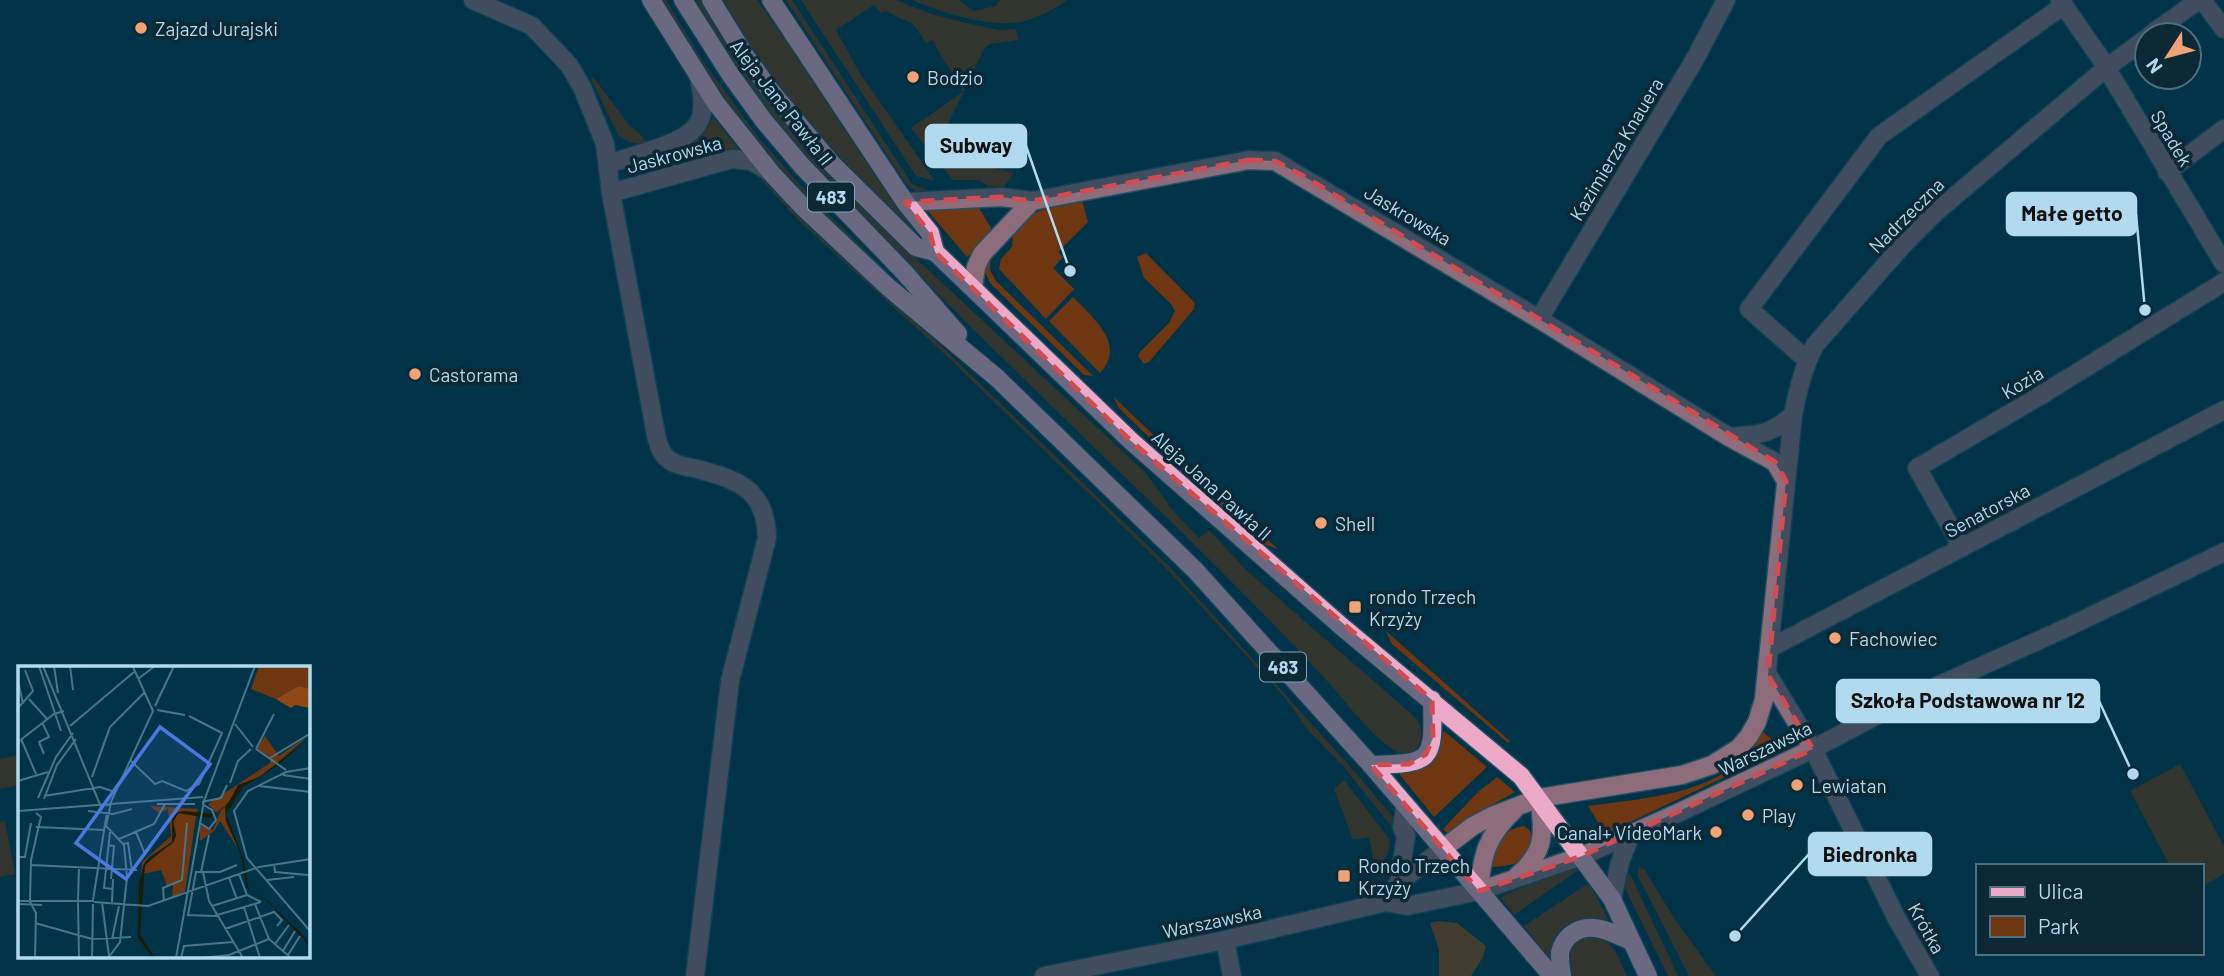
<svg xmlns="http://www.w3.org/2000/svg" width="2224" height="976" font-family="Barlow,sans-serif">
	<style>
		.green { fill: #6f3711 }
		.forest { fill: #904816 }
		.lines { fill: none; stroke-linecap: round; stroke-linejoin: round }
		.minor-casing { stroke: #205165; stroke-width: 21 }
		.major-casing { stroke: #205165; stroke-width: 21 }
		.minor { stroke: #8d6d7b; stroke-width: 18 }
		.major { stroke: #edaac8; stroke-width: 18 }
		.marked { fill: none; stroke: #cf4c50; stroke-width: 5; stroke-dasharray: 14 9; stroke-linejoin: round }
		.poi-dot { fill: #efa377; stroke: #0c2834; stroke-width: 2.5 }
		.labels { text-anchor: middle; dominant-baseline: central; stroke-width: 7; stroke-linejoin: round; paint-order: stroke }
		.shield { fill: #0c2834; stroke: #80a5b6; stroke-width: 2 }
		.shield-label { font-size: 18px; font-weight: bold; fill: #b1daee }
		.poi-label { font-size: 19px; fill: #b1daee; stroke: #0c2834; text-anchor: start }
		.street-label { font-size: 19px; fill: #b1daee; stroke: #0c2834 }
		.inset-road { fill: none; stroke: #47768a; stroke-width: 2 }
		.view { fill: #4978df; fill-opacity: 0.15; stroke: #4978df; stroke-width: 3.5 }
		.inset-edge { fill: none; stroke: #b1daee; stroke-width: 3.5 }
		.leader { fill: none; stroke: #b1daee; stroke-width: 2.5 }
		.callout-dot { fill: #b1daee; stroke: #0c2834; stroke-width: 2.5 }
		.callout { fill: #b1daee; stroke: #b1daee; stroke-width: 2.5 }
		.callout-label { font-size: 21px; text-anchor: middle; font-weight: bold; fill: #111 }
	</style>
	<rect width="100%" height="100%" fill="#003347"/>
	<!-- green -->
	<g class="green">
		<path d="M661,0H666L703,61L759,138L810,196L897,281L895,282C830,221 765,160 714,86C695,58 678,29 661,0Z"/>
		<path d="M696,0H700L717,29L758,90L811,156L878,223L1145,472L1175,513L1199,538L1209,530L1247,571L1415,717C1429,734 1417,765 1394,750C1369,734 1349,705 1329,683C1207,551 1073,430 946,302C891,247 834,192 784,131C750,91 723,46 696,0Z"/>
		<path d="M722,0H757L927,242L924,245C880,200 835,156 794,108C767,75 744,37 722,0Z"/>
		<path d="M786,0H792L912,184L932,192C918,195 911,190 903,179Z"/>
		<path d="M801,0H896L931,14L975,25L999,30L1016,29L1018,40L990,44L984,49L950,120L940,149L944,155L1014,173L1004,187L988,186L979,180H953L911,128L963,92L932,40L926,43L913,24L885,11L881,13L874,5L836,30L859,72L935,181L916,176Z"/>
		<path d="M913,0H959L974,11L996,6L1000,0H1068C1054,9 1040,17 1024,21C994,29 941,13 913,0Z"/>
		<path d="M590,77L594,78L629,125L639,133L647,143C636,145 626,142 618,135Z"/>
		<path d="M713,117L739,150L670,169L666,155C693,147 700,140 713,117Z"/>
		<path d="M754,172L761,175L832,248L938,343L1169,566L1355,772L1393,817L1399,830V836L1343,766L1307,729L1286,699L1166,568L936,346L798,220Z"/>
		<path d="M1082,200L1088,222L1058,252L1063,257L1053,268L1074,289L1046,319L999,269L1001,259L1012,247L1013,233L1029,216L1039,211Z"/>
		<path d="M976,203L994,233L967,257L926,209Z"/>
		<path d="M1146,253L1195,303L1194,309L1149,362L1144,364L1138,356L1140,352L1169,323L1175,311L1171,304L1144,278L1137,257Z"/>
		<path d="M991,256L990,270L996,281L1093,376L1084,375L990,283L985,272L984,264Z"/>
		<path d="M1073,297C1091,316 1128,345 1100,373L1049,321Z"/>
		<path d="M1114,397L1220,499L1278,549L1266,545L1195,482L1118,407Z"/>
		<path d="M1386,631L1510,741L1508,743L1392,644Z"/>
		<path d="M1444,731L1487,767L1434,817L1400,775V771C1418,774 1435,764 1440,747C1442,741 1441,735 1444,731Z"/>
		<path d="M1763,732L1784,749L1605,834L1588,806C1650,797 1730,795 1763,732Z"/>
		<path d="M19,755V785L0,789V759Z"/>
		<path d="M2180,764L2224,846V874L2201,887V866H2170L2130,791Z"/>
		<path d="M1497,777L1515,792L1471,817L1449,835L1443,829L1477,793Z"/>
		<path d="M1344,780L1390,840C1390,851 1385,862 1375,868L1369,837L1353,840L1334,789Z"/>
		<path d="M5,821L15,874L0,877V822Z"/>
		<path d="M1524,826L1529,830L1534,838C1524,863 1516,866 1490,867C1493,847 1502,829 1524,826Z"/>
		<path d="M1577,865L1580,869L1514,915L1501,898L1504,895Z"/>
		<path d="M1638,868L1644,869L1674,918L1716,976H1689L1638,876Z"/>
		<path d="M1624,871L1630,874L1678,976H1668L1626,890L1623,882Z"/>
		<path d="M1589,883L1610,922L1607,924L1601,921L1550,959L1524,926Z"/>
		<path d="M1583,936C1613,935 1616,953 1627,976H1573C1564,959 1569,947 1583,936Z"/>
	</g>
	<!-- forest -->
	<path class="forest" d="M1438,921L1457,923L1486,946L1483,957L1471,976H1439V950L1430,923Z"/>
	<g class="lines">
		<defs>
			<g id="minor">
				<path d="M473,0L532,26L569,65L582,87L605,144L611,193L654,424C656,435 657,446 664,455C671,464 682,466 693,468C735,479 766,487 767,538L730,681L695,976"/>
				<path d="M2060,0L2101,59L2224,264"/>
				<path d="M2202,0L2224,29"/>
				<path d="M2150,35L2199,0"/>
				<path d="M608,164C624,159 639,154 655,149C697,135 710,123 699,78"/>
				<path d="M2167,172L2224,129"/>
				<path d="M611,193L732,159L751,161L770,172"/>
				<path d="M905,202L1001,197L1032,201L1249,160L1275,161L1539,319L1729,437L1775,462L1786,481"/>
				<path d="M973,288L976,267L982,254L1032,201"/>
				<path d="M1539,319L1695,59L1726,0"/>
				<path d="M1807,360L1749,309L1879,136L2064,5"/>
				<path d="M1729,437C1760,434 1768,436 1793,415"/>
				<path d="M1962,547L1917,468L2038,397L2224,282"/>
				<path d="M1770,648L2224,410"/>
				<path d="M1768,675L1813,749L1898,921L1930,976"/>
				<path d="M1517,876C1546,851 1544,834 1539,798"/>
				<path d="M1399,882L1406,836L1402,827L1405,807"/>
				<path d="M1479,891C1482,854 1487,836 1514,810"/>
				<path d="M1612,899L1620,862L1631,834"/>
				<path d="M1386,902L1399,882L1473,826L1492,816L1539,798L1682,775L1712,765L1739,748L1749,736L1757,722L1764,699L1793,415C1798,390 1803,368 1815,345L1902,246L1936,212L2105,69L2147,38"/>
				<path d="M1225,940L1232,976"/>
				<path d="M1044,976L1225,940L1386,902L1407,906L1479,891L1582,856L1680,812L1813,749L1904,701L2066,628L2224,552"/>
			</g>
			<g id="major">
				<path d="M651,0L715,102L773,175L803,207L888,287L997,378L1195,570L1371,765L1552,976"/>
				<path d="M683,0L730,74L764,121L802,166L904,272L958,334"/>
				<path d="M711,0L744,54L770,90L832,164L916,247L935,252"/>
				<path d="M771,0L905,202L930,233L935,252L1131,441L1341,626L1521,776L1612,899L1648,976"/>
				<path d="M1371,765C1432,763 1434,763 1432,700"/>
				<path d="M1562,976C1561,969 1560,960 1560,953C1561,946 1566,938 1572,934C1591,920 1612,933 1631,941"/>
			</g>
		</defs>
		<!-- minor casing -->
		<use href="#minor" class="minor-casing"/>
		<!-- major casing -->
		<use href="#major" class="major-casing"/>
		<!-- minor -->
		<use href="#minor" class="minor"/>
		<!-- major -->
		<use href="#major" class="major"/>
	</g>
	<!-- marked area -->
	<path d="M0 0H2224V976H0ZM1249,160L1275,161L1305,177L1775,462L1786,481L1768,675L1813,749L1582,856L1479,891L1371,765L1409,764L1426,754L1433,738L1432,700L1131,441L935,252L930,233L905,202L1001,197L1032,201Z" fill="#003347" fill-opacity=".55" fill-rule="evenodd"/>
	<path class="marked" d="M1249,160L1275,161L1305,177L1775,462L1786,481L1768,675L1813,749L1582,856L1479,891L1371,765L1409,764L1426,754L1433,738L1432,700L1131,441L935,252L930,233L905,202L1001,197L1032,201Z"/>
	<!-- markers -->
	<g class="poi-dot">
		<circle cx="141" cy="28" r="7"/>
		<circle cx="913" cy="77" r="7"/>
		<circle cx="415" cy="374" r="7"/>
		<circle cx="1321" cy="523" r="7"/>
		<rect x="1348" y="600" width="14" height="14" rx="3.5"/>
		<circle cx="1835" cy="638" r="7"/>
		<circle cx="1797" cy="785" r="7"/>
		<circle cx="1748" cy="815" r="7"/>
		<circle cx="1716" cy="832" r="7"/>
		<rect x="1337" y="869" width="14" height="14" rx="3.5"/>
	</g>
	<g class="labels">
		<!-- shield labels -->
		<g class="shield">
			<rect x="808" y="182.5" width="46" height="29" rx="5"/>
			<rect x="1260" y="652.5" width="46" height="29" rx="5"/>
		</g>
		<g class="shield-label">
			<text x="831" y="197">483</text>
			<text x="1283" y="667">483</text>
		</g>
		<!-- poi labels -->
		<g class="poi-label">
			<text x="155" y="28">Zajazd Jurajski</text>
			<text x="927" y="77">Bodzio</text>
			<text x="429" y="374">Castorama</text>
			<text x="1335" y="523">Shell</text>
			<text x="1369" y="596">rondo Trzech<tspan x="1369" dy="22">Krzyży</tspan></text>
			<text x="1849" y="638">Fachowiec</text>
			<text x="1811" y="785">Lewiatan</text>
			<text x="1762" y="815">Play</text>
			<text x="1702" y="832" text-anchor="end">Canal+ VideoMark</text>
			<text x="1358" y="865">Rondo Trzech<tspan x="1358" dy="22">Krzyży</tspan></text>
		</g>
		<!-- street labels -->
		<g class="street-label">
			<text transform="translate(782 102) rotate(52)">Aleja Jana Pawła II</text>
			<text transform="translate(2172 138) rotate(59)">Spadek</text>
			<text transform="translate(1616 149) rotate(-59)">Kazimierza Knauera</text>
			<text transform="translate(674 154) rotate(-15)">Jaskrowska</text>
			<text transform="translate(1408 215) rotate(31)">Jaskrowska</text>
			<text transform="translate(1906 215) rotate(-45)">Nadrzeczna</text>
			<text transform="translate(2022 382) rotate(-31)">Kozia</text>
			<text transform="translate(1212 485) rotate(42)">Aleja Jana Pawła II</text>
			<text transform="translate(1987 510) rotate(-28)">Senatorska</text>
			<text transform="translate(1765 748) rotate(-26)">Warszawska</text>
			<text transform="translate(1212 921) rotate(-12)">Warszawska</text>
			<text transform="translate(1927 928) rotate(61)">Krótka</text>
		</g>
	</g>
	<!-- overview -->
	<g transform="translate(18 666)">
		<rect width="292" height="292" fill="#003347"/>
		<path d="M241,0H292V23L281,20L258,33L233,23ZM292,68L249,106L223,121L207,140L208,155L222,185L202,155L196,165L182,175V158L195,164L203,144L199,147L190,138L252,97V91L239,83L247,70L261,90ZM132,140L180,143L178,148L172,146L164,145L178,150L167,226L154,231L155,219L149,220L143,204L124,208L129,195L155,177L158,169L155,154L163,145L154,149V176L131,191L125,199L120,240L124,196L153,170L150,143L141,147Z" fill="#6f3711"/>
		<path d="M281,20L292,23V42L277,39L273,42L258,33Z" fill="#904816"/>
		<path d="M292,72L259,100L225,121L208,148L225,191L231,224L250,235L284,268L292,280L250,236L229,223L223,189L208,155L207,141L191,152L160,147L155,156L158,169L156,175L127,199L122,268L137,292H135L120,272L121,216L127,196L154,176V155L156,148L165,145L196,148L210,138L220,119L241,111Z" fill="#1b1c01"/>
		<path class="inset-road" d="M21,0L43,65M25,0L83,141M36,0L40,27M52,0L55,24M53,0H118M120,13L137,0M0,15L5,38M11,33L29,53M137,40L156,0M0,42L15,25L7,4M139,44L167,49M24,56L31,71L21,76L26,88M217,58L235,81M52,60L116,6M3,73L18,108M0,76L36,48L46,45M238,83L256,48M238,83L268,104M252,92L293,67M112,94L137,118L144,115L168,125L181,118L204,67L171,50M293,102L268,106L230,125L216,145L229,192L293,266M265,109L293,113M74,111L92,61L126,27M0,115L30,106M212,117L220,95L233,83M241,120L293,126M26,130L82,121L97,126M20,132L38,91L55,67M26,133L39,99L58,73M184,136L203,132L209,119M92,138L135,45L115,1M139,138H177M0,145L185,131M70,145L95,148L114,143M182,157L191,163L198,154L194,144L184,138M18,161L86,164M92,166L86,222L94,223M118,166L127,188M101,173L136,158L147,138M105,178L110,177L114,205M90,179L96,180L93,213M0,191H7L13,157M256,198L257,206L290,209M13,199L119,204M219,199L202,206H178L170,249L196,250L243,236M183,206L191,169M185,206L191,235L225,292M221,208L229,229L243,236M211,212L219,233M249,214L276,211M60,234L61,201M75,234L89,146M0,235H76M146,235L145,222L164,214L169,157M60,236L61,292M76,236L130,240L241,201L293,193M84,236L91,290M94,236L95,213M0,238L24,239M237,238L251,273L273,292M194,240L229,229M226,241L242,292M18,247L12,236L13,194L23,151L18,147M17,257L74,273L113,271M207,263L256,246L264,254L259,260M94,273L101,240M257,278L271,259M265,285L277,265M270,289L282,270M17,292L18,246M74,292L75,238M90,292L102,276L109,211L106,179L88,160L93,137M158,292L186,135L237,0M163,292L166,280L215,276M184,292L211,289L251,273"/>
		<path class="view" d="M142,61L192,98L108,213L58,177Z"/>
		<rect width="292" height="292" class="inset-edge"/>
	</g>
	<!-- callouts -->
	<path class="leader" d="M1070 271L1026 146M2145 310L2136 214M2133 774L2099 701M1735 936L1809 854"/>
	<g class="callout-dot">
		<circle cx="1070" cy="271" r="7"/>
		<circle cx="2145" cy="310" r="7"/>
		<circle cx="2133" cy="774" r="7"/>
		<circle cx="1735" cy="936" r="7"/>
	</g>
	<g class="callout">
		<rect x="926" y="125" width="100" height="42" rx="7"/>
		<rect x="2007" y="193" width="129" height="42" rx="7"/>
		<rect x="1837" y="680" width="262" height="42" rx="7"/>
		<rect x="1809" y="833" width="122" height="42" rx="7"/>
	</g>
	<g class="callout-label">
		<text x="976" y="153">Subway</text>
		<text x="2072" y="221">Małe getto</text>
		<text x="1968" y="708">Szkoła Podstawowa nr 12</text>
		<text x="1870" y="862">Biedronka</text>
	</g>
	<!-- legend -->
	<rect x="1976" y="864" width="228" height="91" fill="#0c2834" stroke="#4e6f7e" stroke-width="2"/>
	<rect x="1990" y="887" width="35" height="10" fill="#edaac8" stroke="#4e6f7e" stroke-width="2"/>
	<text x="2038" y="899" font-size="21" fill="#b1daee">Ulica</text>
	<rect x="1990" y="916" width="35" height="21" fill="#6f3711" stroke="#4e6f7e" stroke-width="2"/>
	<text x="2038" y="934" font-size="21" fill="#b1daee">Park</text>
	<!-- north arrow -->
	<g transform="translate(2168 56) rotate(234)"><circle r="33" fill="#0c2834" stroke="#4e6f7e" stroke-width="2"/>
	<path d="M0-5L12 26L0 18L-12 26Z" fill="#efa377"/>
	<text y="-10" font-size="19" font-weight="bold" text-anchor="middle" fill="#b1daee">N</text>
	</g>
</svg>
